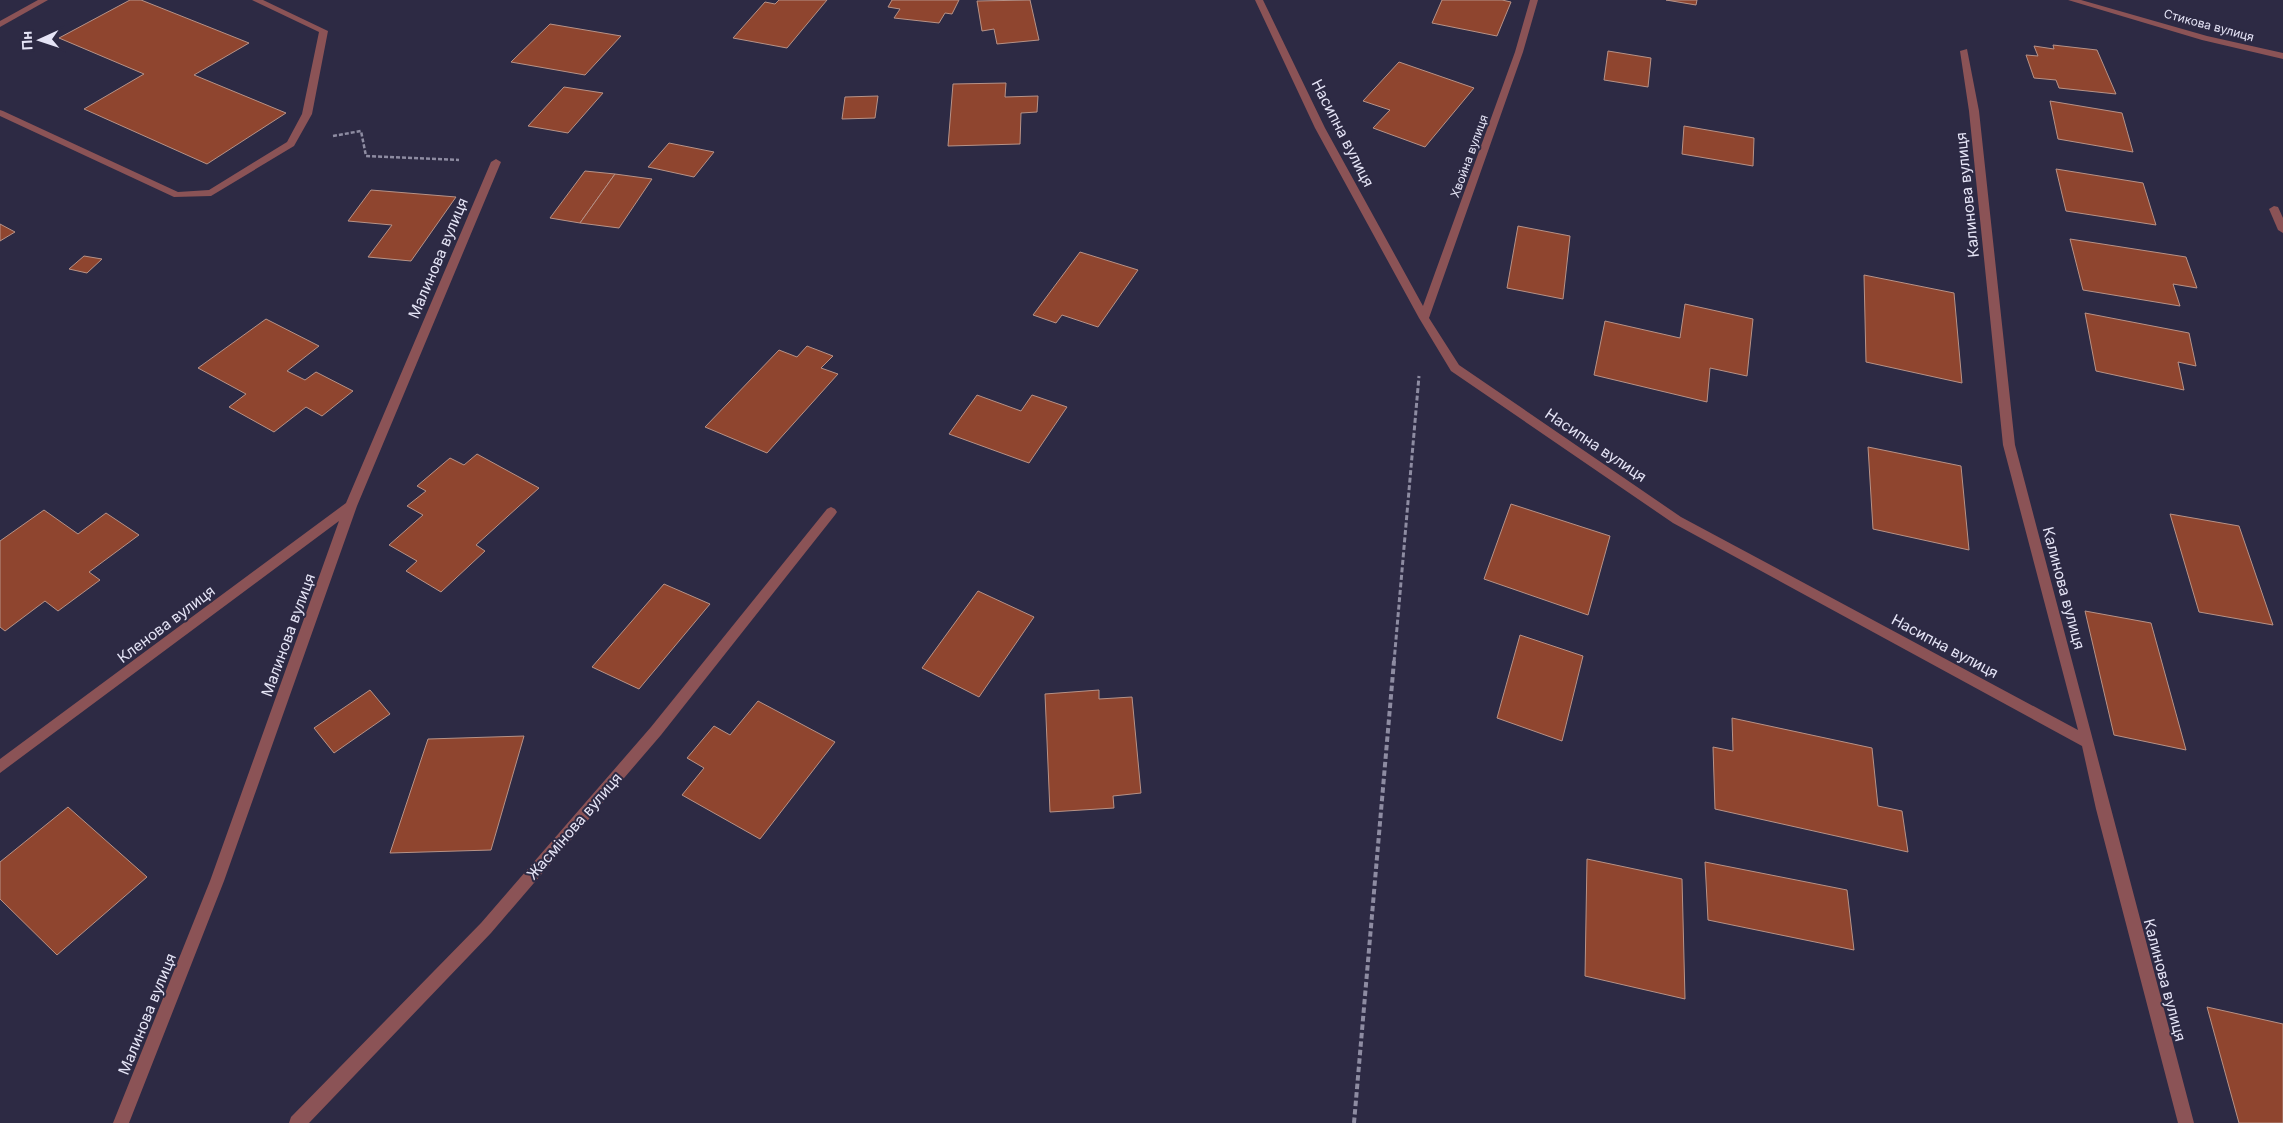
<svg xmlns="http://www.w3.org/2000/svg" width="2283" height="1123" font-family="Inter,sans-serif">
	<style>
		.building { fill: #8f452f; stroke: #b79287 }
		.lines { fill: none; stroke-linecap: round; stroke-linejoin: round }
		.path-far2 { stroke: #8e8ca2; stroke-width: 2.5; stroke-dasharray: 4 2; stroke-linecap: butt }
		.path-far1 { stroke: #8e8ca2; stroke-width: 3; stroke-dasharray: 5 2.5; stroke-linecap: butt }
		.path { stroke: #8e8ca2; stroke-width: 4; stroke-dasharray: 5.5 3; stroke-linecap: butt }
		.minor { fill: #8b5356; fill-rule: evenodd }
		.labels { text-anchor: middle; dominant-baseline: central; stroke-width: 4; stroke-linejoin: round; paint-order: stroke }
		.far-street-label { font-size: 12px; fill: #e5e4f6; stroke: #2d2a44 }
		.street-label { font-size: 15px; fill: #e5e4f6; stroke: #2d2a44 }
	</style>
	<rect width="100%" height="100%" fill="#2d2a44"/>
	<!-- building -->
	<g class="building">
		<path d="M130,0H141L249,43L194,75L286,113L207,164L84,109L144,74L59,38Z"/>
		<path d="M779,0H827L787,48L733,38L765,2L775,4Z"/>
		<path d="M892,0H959L952,14L945,13L939,23L894,18L900,9L888,7Z"/>
		<path d="M1030,0L1039,40L997,44L994,29L982,31L977,1Z"/>
		<path d="M1442,0H1502L1511,2L1497,36L1432,23Z"/>
		<path d="M1666,0H1697L1696,5Z"/>
		<path d="M550,24L621,36L585,75L511,62Z"/>
		<path d="M2053,45L2097,50L2116,94L2059,88L2056,80L2034,78L2026,55L2038,56L2034,46L2054,49Z"/>
		<path d="M1608,51L1651,58L1648,87L1604,80Z"/>
		<path d="M1399,62L1474,88L1425,147L1373,128L1390,110L1363,101Z"/>
		<path d="M1006,83L1005,97L1038,96L1037,112L1021,113L1020,144L948,146L953,84Z"/>
		<path d="M564,87L603,93L568,133L528,126Z"/>
		<path d="M878,96L875,118L842,119L845,97Z"/>
		<path d="M2050,101L2122,113L2133,152L2058,139Z"/>
		<path d="M1684,126L1754,138L1753,166L1682,154Z"/>
		<path d="M669,143L714,152L694,177L648,167Z"/>
		<path d="M2056,169L2143,183L2156,225L2066,211Z"/>
		<path d="M585,171L615,174L580,223L550,218Z"/>
		<path d="M615,174L652,179L619,228L580,223Z"/>
		<path d="M371,190L456,197L411,261L368,257L392,225L348,221Z"/>
		<path d="M0,224L15,232L0,241Z"/>
		<path d="M1518,226L1570,236L1563,299L1507,288Z"/>
		<path d="M2070,239L2186,257L2197,288L2173,284L2180,306L2083,290Z"/>
		<path d="M1080,252L1138,270L1098,327L1062,315L1056,323L1033,315Z"/>
		<path d="M84,256L102,259L87,273L69,269Z"/>
		<path d="M1864,275L1954,293L1962,383L1866,362Z"/>
		<path d="M1685,304L1753,319L1747,376L1710,368L1707,402L1594,375L1605,321L1680,338Z"/>
		<path d="M2085,313L2189,333L2196,366L2178,362L2184,390L2096,371Z"/>
		<path d="M266,319L319,346L287,371L305,380L316,372L353,391L322,416L306,407L274,432L229,407L246,394L198,368Z"/>
		<path d="M807,346L833,356L821,368L838,374L767,453L705,427L779,350L797,357Z"/>
		<path d="M977,395L1021,411L1032,395L1067,407L1029,463L949,434Z"/>
		<path d="M1868,447L1961,466L1969,550L1873,529Z"/>
		<path d="M477,454L539,488L476,545L485,551L441,592L406,571L417,561L389,545L423,515L407,506L426,491L417,486L450,458L464,465Z"/>
		<path d="M1511,504L1610,536L1588,615L1484,579Z"/>
		<path d="M44,510L78,534L106,513L139,535L89,572L100,580L58,611L45,601L5,631L0,627V541Z"/>
		<path d="M2170,514L2239,526L2273,625L2199,612Z"/>
		<path d="M664,584L710,604L639,689L592,667Z"/>
		<path d="M978,591L1034,617L979,697L922,668Z"/>
		<path d="M2085,611L2151,623L2186,750L2114,735Z"/>
		<path d="M1520,635L1583,656L1562,741L1497,718Z"/>
		<path d="M370,690L390,714L334,753L314,728Z"/>
		<path d="M1099,690V699L1132,697L1141,793L1113,796L1114,808L1050,812L1045,694Z"/>
		<path d="M758,701L835,742L760,839L682,795L704,768L687,758L714,726L730,735Z"/>
		<path d="M1732,718L1872,748L1878,806L1902,811L1908,852L1715,809L1713,747L1733,751Z"/>
		<path d="M524,736L491,850L390,853L428,739Z"/>
		<path d="M68,807L147,877L57,955L0,899V862Z"/>
		<path d="M1587,859L1682,879L1685,999L1585,976Z"/>
		<path d="M1705,862L1847,890L1854,950L1708,920Z"/>
		<path d="M2207,1007L2283,1024V1123H2239Z"/>
	</g>
	<g class="lines">
		<!-- path-far2 -->
		<path class="path-far2" d="M333,136L361,131L366,156L459,160"/>
		<!-- path-far1 -->
		<path class="path-far1" d="M1394,662L1419,376"/>
		<!-- path -->
		<path class="path" d="M1354,1123L1394,661"/>
		<!-- minor -->
		<g class="minor">
			<path d="M38,0H48L0,27V21Z"/>
			<path d="M252,0H263L328,31L312,114L294,146L211,196L174,197L0,116V110L3,111L178,192L209,190L287,142L302,114L319,32Z"/>
			<path d="M1255,0H1263L1325,128L1423,306L1515,52L1530,0H1538L1523,52L1429,318L1459,365L1681,517L2078,730L2003,445L1969,111L1960,51L1967,49L1979,111L2015,445L2194,1123H2178L2096,809L2082,746L1673,523L1451,371L1419,318L1315,128Z"/>
			<path d="M2068,0H2081L2207,36L2283,53V59L2202,40Z"/>
			<path d="M496,159L501,162L357,506L224,881L129,1123H113L210,881L339,521L0,773V759L346,503L491,162Z"/>
			<path d="M2274,206L2278,207L2283,218V233L2278,230L2269,209Z"/>
			<path d="M831,507L835,509L837,512L835,515L661,735L491,933L309,1123H289L291,1117L481,923L651,727L827,509Z"/>
		</g>
	</g>
	<g class="labels">
		<!-- far-street labels -->
		<g class="far-street-label">
			<text transform="translate(2209 25) rotate(15)">Стикова вулиця</text>
			<text transform="translate(1469 156) rotate(-70)">Хвойна вулиця</text>
		</g>
		<!-- street labels -->
		<g class="street-label">
			<text transform="translate(1343 133) rotate(63)">Насипна вулиця</text>
			<text transform="translate(1967 195) rotate(-96)">Калинова вулиця</text>
			<text transform="translate(438 258) rotate(-67)">Малинова вулиця</text>
			<text transform="translate(1596 445) rotate(34)">Насипна вулиця</text>
			<text transform="translate(2064 588) rotate(75)">Калинова вулиця</text>
			<text transform="translate(166 624) rotate(-37)">Кленова вулиця</text>
			<text transform="translate(288 635) rotate(-70)">Малинова вулиця</text>
			<text transform="translate(1945 646) rotate(28)">Насипна вулиця</text>
			<text transform="translate(574 826) rotate(-49)">Жасмінова вулиця</text>
			<text transform="translate(2165 980) rotate(75)">Калинова вулиця</text>
			<text transform="translate(147 1014) rotate(-68)">Малинова вулиця</text>
		</g>
	</g>
	<!-- north arrow -->
	<g transform="translate(40 40) rotate(267)" stroke="#2d2a44" stroke-width="4" paint-order="stroke">
	<path d="M0-4L9 19L0 12L-9 19Z" fill="#e5e4f6"/>
	<text y="-8" font-size="14" font-weight="bold" text-anchor="middle" fill="#e5e4f6">Пн</text>
	</g>
</svg>
